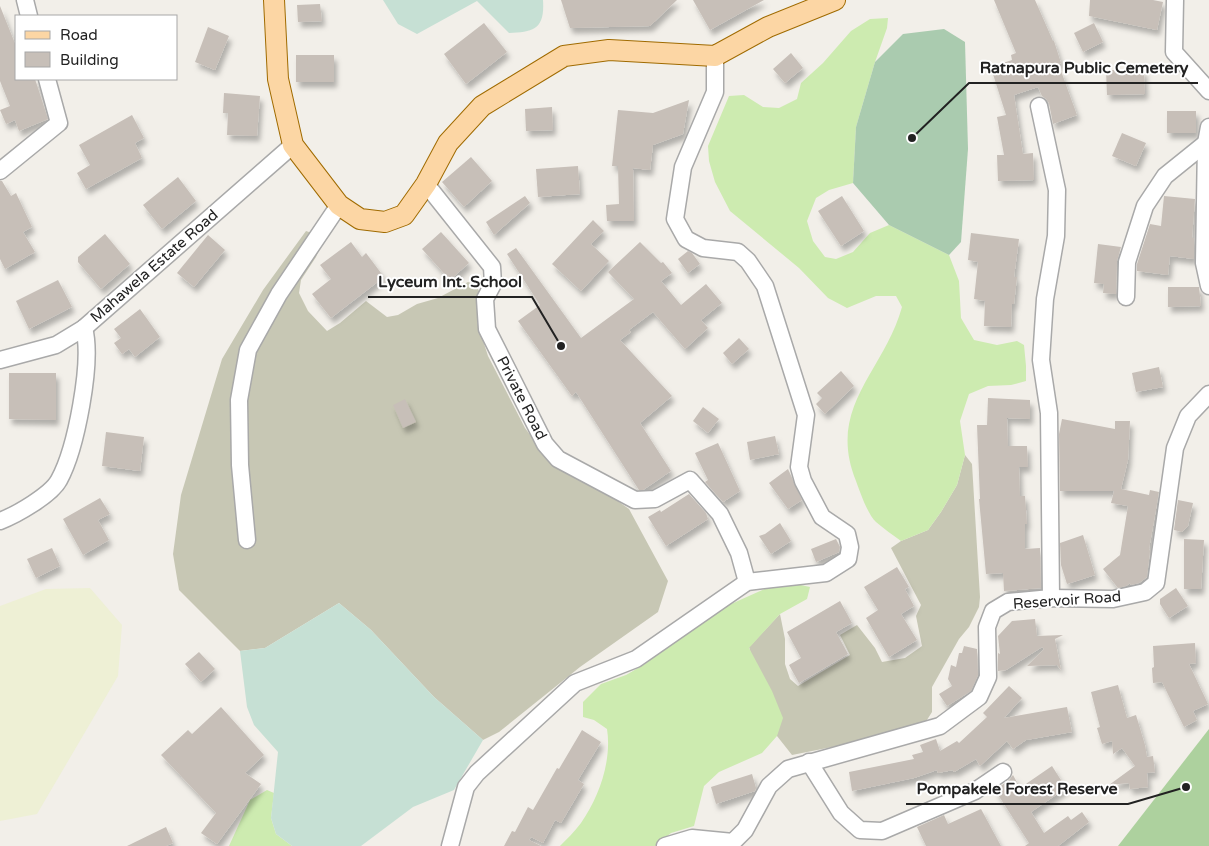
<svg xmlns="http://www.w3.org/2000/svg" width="1209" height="846" font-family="'Varela Round',sans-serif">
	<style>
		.construction { fill: #c7c7b4 }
		.farmland { fill: #eef0d5 }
		.grass { fill: #cdebb0 }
		.forest { fill: #add19e }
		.wetland { fill: #c6e0d4 }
		.cemetery { fill: #aacbaf }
		.building { fill: #c7bfb8; filter: url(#shadow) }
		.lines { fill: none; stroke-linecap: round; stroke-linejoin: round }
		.minor-casing { stroke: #a9a9a9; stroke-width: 19 }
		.major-casing { stroke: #a06b00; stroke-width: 22 }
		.minor { stroke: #fff; stroke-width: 16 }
		.major { stroke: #fcd6a4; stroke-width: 20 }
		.labels { text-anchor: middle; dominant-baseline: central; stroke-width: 4; stroke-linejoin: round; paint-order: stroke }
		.street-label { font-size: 15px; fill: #222; stroke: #fff }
		.leader { fill: none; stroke: #222; stroke-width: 2 }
		.callout-dot { fill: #222; stroke: #fff; stroke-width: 2 }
		.callout-label { font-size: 16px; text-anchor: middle; font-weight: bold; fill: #222; stroke: #fff; stroke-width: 4; stroke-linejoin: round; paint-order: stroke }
	</style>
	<defs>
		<filter id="shadow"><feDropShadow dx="3" dy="5.5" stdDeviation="2.5" flood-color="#0004"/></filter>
	</defs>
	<rect width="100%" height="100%" fill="#f2efe9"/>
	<!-- construction -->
	<g class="construction">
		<path d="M306,231L315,234L323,240L316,257L301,280L299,293L308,311L327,331L340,323L366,301L387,317L398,315L417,304L438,298L468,282L476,285L479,291L477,322L488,356L525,428L554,467L602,490L629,509L668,581L658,612L580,667L499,732L483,740L434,697L371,630L339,603L265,648L240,651L179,590L173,554L181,495L222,359L263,290Z"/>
		<path d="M965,455L972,464L980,597L979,607L969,627L959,639L932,687V712L925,723L867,740L792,755L777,736L749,647L780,614L785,639V664L790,679L798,686L850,655L840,635L857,625L875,648L882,662L905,658L922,646L916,616L921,605L891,548L901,541L928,530L941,512L957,485Z"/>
	</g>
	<!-- farmland -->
	<path class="farmland" d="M90,588L122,625L118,676L37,814L0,821V606L46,589Z"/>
	<!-- grass -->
	<g class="grass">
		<path d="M888,18L887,28L875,62L856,127L853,183L829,190L816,198L807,221L813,241L825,257L836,259L853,252L870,233L889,225L949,255L959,281L961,318L974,340L997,345L1017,341L1024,345L1026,366V381L1011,385L988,386L969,394L960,421L965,455L957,485L941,512L928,530L901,541C893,535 884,529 876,522C868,515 860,492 856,481C826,407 884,372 902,307L896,296H876L847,308L828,298L799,268L730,211L715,182L709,161L708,146L729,96L744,95L763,107L779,108L797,99L801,83L823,63L851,31L870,19Z"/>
		<path d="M787,582L810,587L807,599L780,614L749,648L772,691L783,718L777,736L762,753L719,772L704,786L694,826L671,833L655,846H560C567,839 575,831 581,823C599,797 612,761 607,729L594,720L583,717V702L601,684L626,675L645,664L711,613L769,587Z"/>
		<path d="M267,790L274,793L271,818L276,834L292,846H229L250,800Z"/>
	</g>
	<!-- forest -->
	<path class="forest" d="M1209,729V846H1118Z"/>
	<!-- wetland -->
	<g class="wetland">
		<path d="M383,0H543C545,29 534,32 509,33L477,1L417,34L398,24Z"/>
		<path d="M339,603L371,630L434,697L483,740L454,790L413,807L361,846H292L276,834L271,818L278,752L254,725L247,707L240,651L265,648Z"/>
	</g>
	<!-- cemetery -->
	<path class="cemetery" d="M944,29L965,42L968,149L961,242L949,255L889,225L853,183L856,127L875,62L903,34Z"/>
	<!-- building -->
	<g class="building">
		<path d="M561,0H677L650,26L570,28Z"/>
		<path d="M693,0H764L710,30Z"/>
		<path d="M994,0H1035L1053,41H1054L1061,63L1041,72L1061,71L1077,115L1053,124L1049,103L1046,99L1042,96L1038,87L1014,95L1023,154L1033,153L1034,180L998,181L997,155H1004L997,117L1006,115L992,71L1001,68L1000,64L1012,60L1011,55L1016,53Z"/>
		<path d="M1090,0H1153L1163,2L1157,30L1089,16Z"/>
		<path d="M320,4L322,21L298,22L297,5Z"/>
		<path d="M0,6L16,46V79H35L48,119L19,131L15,120L6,124L0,110L10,106L0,81Z"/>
		<path d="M484,23L507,52L466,84L444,54Z"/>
		<path d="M1094,23L1103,42L1083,52L1074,33Z"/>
		<path d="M208,27L229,36L215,70L195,62Z"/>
		<path d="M791,53L803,68L785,83L773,69Z"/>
		<rect x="296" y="55" width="38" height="27"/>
		<path d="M1106,70H1144L1145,94L1107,95Z"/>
		<path d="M224,93L260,96L257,136L227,135L228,113H223Z"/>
		<path d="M689,100L683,134L653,145L650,170L633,168L634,221H607L606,205L619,204L618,166H612L618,110L653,113Z"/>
		<path d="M552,107L553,130L526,131L525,109Z"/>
		<rect x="1167" y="111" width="29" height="22"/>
		<path d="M132,115L144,138L135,143L142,158L86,189L77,173L90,165L79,145Z"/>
		<path d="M1122,133L1146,143L1136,166L1112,156Z"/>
		<path d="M471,157L492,181L464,207L442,182Z"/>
		<path d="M578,166L580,194L538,197L536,169Z"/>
		<path d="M178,177L196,201L162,229L143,205Z"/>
		<path d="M0,181H2L11,196L16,193L32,227L23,232L35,252L5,269L0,259Z"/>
		<path d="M525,196L530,203L494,235L486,222Z"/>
		<path d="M842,196L864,231L841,246L818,211Z"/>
		<path d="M1164,196L1195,199L1192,238H1194V259L1170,256L1168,275L1137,271V264L1150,224L1161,226Z"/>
		<path d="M593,220L604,231L591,244L609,261L581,291L552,264Z"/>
		<path d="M441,232L469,263L450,280L422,249Z"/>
		<path d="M971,233L1019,239L1014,277H1017L1014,304H1012L1011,327L984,326L985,301L974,299L978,262L968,260Z"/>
		<path d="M105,234L130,264L101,289L78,262V257Z"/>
		<path d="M208,235L225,250L194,287L177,273Z"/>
		<path d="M351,242L362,257L366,253L384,277L331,318L312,294L331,279L320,265Z"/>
		<path d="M640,242L661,263L663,262L672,273L661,281L681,305L706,284L722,303L701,320L708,328L685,349L653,312L629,330L631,332L620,340L672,396L640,423L671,471L643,490H639L576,392L572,396L518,321L540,305L507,254L516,248L581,338L634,299L608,272Z"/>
		<path d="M1098,244L1121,247L1117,261L1116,294L1103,293L1104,284L1094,283Z"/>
		<path d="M688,251L692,253L700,264L688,273L678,259Z"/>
		<path d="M58,280L72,307L29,329L16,301Z"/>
		<path d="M1168,287H1199L1201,306L1168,307Z"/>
		<path d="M140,309L160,337L135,357L129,349L122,354L114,343L121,338L114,329Z"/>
		<path d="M739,338L749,349L732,364L723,353Z"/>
		<path d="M1159,367L1163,387L1136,392L1132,373Z"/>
		<path d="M841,371L854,386L825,414L816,404L822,398L817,393Z"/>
		<path d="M9,373H56V420L9,419Z"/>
		<path d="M988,398L1030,400V419L1007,418L1008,446H1027L1028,467H1019L1020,496H1025L1027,524H1025V549L1040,548L1041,588L1004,591L1003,573L986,574L979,499H980L977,425H987Z"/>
		<path d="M405,399L416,422L403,428L393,405Z"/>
		<path d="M703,407L719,419L708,433L693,421Z"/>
		<path d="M1062,419L1115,429V421H1130L1128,460L1121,489L1149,495L1150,490L1159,492L1149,549L1150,551L1147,577L1139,583L1131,585L1130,583L1126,586L1118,588L1103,569L1120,555L1128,506L1111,503L1114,491H1060L1059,434Z"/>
		<path d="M106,432L144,437L140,471L102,466Z"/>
		<path d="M775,436L779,454L750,460L747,442Z"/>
		<path d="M718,443L740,491L723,502L705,482L708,480L695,453Z"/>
		<path d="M788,469L802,500L788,509L769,483Z"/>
		<path d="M689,494L706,513L708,519L666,546L648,517L660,510L661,512Z"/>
		<path d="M100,498L110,514L98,520L109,540L83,555L63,519Z"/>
		<path d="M1178,500L1193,503L1188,526L1182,532L1174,530Z"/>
		<path d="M780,523L791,541L771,554L759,536L765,534Z"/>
		<path d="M1083,535L1095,575L1067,584L1061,565L1060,543Z"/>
		<path d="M836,539L840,547L839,552L816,562L811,549Z"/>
		<path d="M1184,539L1204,540L1201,589H1184Z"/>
		<path d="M52,548L60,566L36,578L27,559Z"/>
		<path d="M897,567L909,587L905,589L914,606L901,614L917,640L889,657L866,618L878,610L864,587Z"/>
		<path d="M1176,588L1188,606L1169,618L1160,604V599Z"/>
		<path d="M840,601L852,623L836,632L848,654L799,683L789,665L801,658L787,632Z"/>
		<path d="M1035,619L1037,636L1063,635L1055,639L1061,670L1057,665L1027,666L1044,649L1042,647L1006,670L998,671V653L1000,654L998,636L1012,621Z"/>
		<path d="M1195,643L1196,663L1189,664L1208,704L1193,711L1197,720L1184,727L1162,682L1153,683L1152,668L1154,667L1153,646Z"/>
		<path d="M964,646L977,649L978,675L971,691L947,706L939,694L952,686L948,679L951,665L956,667L959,653H962Z"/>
		<path d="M199,652L215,669L201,682L185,664Z"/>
		<path d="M1118,685L1127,718L1136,715L1145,745L1147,757L1153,756L1155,772L1147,773L1148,787L1130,789L1129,783L1109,785L1135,766L1122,748L1113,754L1112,741L1102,744L1097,728L1100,727L1091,692Z"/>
		<path d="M1009,686L1022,698L1004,718L1067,707L1072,732L1026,740L1013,749L1007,741L980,766L976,759L954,772L953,770L938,773L937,770L914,778L852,791L849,772L914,759L912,755L923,752L920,745L936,739L940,751L957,741L959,743L987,717L983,713Z"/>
		<path d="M221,707L264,755L245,773L261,784L217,844L201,833L216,813L161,755L188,730L192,734Z"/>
		<path d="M582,730L601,742L578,780L584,784L561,823L555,820L543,843L531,837L529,840L541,846H504L512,831L515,832L528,807L533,810L557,768L559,769Z"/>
		<path d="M1052,766L1066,788L1031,812L1044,833L1068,816L1071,820L1082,812L1089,822L1058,846H1025L1029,843L995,790L1009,780L1013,775L1020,788Z"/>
		<path d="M752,774L756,788L755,791L716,804L711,787Z"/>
		<path d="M981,809L1001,846H926L917,827L944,815L948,824Z"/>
		<path d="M166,827L173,843L166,846H127Z"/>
	</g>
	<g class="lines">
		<defs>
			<g id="minor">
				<path d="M25,0L29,16"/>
				<path d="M1175,0L1174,52L1209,91"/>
				<path d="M1039,106L1057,190L1056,236L1045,299L1041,360L1049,413L1051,598"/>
				<path d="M1209,127L1206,143L1204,263L1209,286"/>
				<path d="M0,171L59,123L47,79"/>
				<path d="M426,184L492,267L493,284L485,299L487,329L545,444L558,459L635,500L655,499L690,480L720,514L739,553L747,582"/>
				<path d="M1126,297L1127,262L1145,206L1165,176L1206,143"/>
				<path d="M0,360L56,345L84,328L293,145"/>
				<path d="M0,521C16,515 51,495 59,480C76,449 93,362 84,328"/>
				<path d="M247,540L240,465L239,400L248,350L279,294L339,205"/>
				<path d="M809,762L841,813L860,830L882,831L975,791L1003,772"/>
				<path d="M450,846L466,787L477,773L575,683L636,659L747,582L826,573L848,559L850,547L847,534L822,517L803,481L799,467L806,415L765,286L748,261L738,252L703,248L686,239L675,219L683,167L715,92V56"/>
				<path d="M665,846L692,838L733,842L745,830L769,786L788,769L940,726L979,697L988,677L987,627L993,611L1008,602L1051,598L1113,599L1145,592L1156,583L1175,448L1188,416L1209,394"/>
			</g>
			<path id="major" d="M274,0L278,79L293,145L339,205L360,219L385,222L404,215L426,184L448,143L482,106L564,56L609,50L715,56L768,27L835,0"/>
		</defs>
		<!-- minor casing -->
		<use href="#minor" class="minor-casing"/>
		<!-- major casing -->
		<use href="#major" class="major-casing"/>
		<!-- minor -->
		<use href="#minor" class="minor"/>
		<!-- major -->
		<use href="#major" class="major"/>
	</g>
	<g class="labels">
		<!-- street labels -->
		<g class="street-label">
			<text transform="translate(154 266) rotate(-41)">Mahawela Estate Road</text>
			<text transform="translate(522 398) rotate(63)">Private Road</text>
			<text transform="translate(1067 600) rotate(-4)">Reservoir Road</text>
		</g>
	</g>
	<!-- callouts -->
	<path class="leader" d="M912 138L969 83H1198M561 346L532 297H368M1186 787L1128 804H906"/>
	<g class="callout-dot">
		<circle cx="912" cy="138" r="5"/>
		<circle cx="561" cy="346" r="5"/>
		<circle cx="1186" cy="787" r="5"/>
	</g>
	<g class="callout-label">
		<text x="1084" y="73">Ratnapura Public Cemetery</text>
		<text x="450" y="287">Lyceum Int. School</text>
		<text x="1017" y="794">Pompakele Forest Reserve</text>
	</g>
	<!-- legend -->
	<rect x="15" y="15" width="162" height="65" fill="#ffffff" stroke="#a7a7a7"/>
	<rect x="25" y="31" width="25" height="8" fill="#fcd6a4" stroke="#a7a7a7"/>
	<text x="60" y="40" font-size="15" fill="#222222">Road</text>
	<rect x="25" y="52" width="25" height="15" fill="#c7bfb8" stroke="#a7a7a7"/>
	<text x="60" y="65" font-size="15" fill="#222222">Building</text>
</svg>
